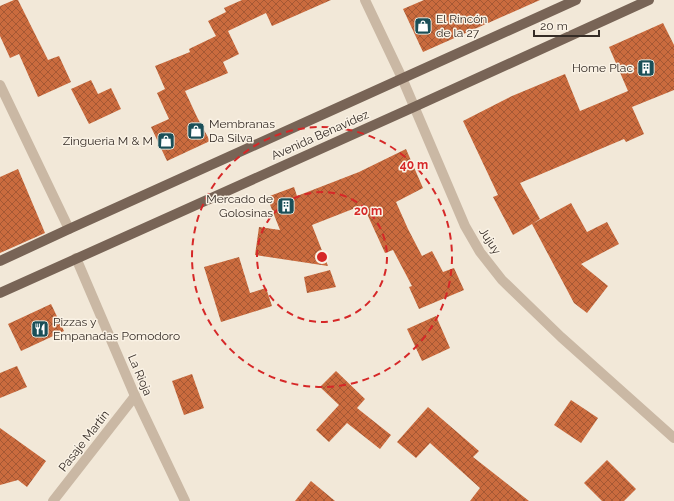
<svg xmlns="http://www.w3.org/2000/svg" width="674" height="501" font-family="Raleway,sans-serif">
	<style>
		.building { fill: url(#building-cross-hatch) }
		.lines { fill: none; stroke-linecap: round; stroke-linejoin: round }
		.minor { stroke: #cab8a4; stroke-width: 10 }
		.major { stroke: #786456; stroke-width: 10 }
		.ring { fill: none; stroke: #d62828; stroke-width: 2; stroke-dasharray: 7 5 }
		.labels { text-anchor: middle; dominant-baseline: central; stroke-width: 3; stroke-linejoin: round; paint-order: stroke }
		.poi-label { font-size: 12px; fill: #352c26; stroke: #faf2e5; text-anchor: start }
		.street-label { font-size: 12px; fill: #352c26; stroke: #faf2e5 }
		.centre { fill: #d62828; stroke: #faf2e5; stroke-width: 2 }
		.ring-label { font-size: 12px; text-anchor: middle; font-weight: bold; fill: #d62828; stroke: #faf2e5; stroke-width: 3; stroke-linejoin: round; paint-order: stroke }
	</style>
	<defs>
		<pattern id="building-cross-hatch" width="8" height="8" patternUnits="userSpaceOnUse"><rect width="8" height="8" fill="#ca6b3e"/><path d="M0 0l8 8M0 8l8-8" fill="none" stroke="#a55834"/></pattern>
	</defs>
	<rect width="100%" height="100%" fill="#f2e8d8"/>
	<!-- building -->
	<g class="building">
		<path d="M14,0H18L48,60L59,56L71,82L38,97L19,54L10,58L0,36V6Z"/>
		<path d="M242,0H331L272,26L266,13L228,31L239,54L223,62L228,73L185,91L197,117L210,141L167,161L151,127L169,119L157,93L165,89L155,66L190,52L189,49L216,36L208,21L226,12L224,8Z"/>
		<path d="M424,0H540L423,52L403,9Z"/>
		<path d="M663,23L674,45V90L632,107L644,134L626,142L624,139L520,183L540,219L532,224L571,203L587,232L607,222L619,244L581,264L608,286L587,313L574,303L532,224L513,235L493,197L498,195L463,121L512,96L565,74L580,111L628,91L609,47Z"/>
		<path d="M91,80L98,94L111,88L121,109L89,124L71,89Z"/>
		<path d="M406,149L423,188L396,202L408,229L422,256L432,251L443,272L454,268L464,290L419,309L409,287L412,286L393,250L385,253L363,205L312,225L328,266L255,255L259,227L280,230L267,197L294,187L297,196L359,172Z"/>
		<path d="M18,169L45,233L0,253V177Z"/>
		<path d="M239,257L250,293L266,288L272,306L221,322L204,267Z"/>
		<path d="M330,270L336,287L307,293L304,277Z"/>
		<path d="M51,304L64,331L21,351L8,324Z"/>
		<path d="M436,316L450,348L422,361L407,329Z"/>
		<path d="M17,366L27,387L0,398V373Z"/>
		<path d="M336,371L365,399L357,408L391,435L380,449L347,423L329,442L316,430L339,405L320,387Z"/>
		<path d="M192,374L204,408L184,415L172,381Z"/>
		<path d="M571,400L598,418L581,443L554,425Z"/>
		<path d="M428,407L479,451L473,457L529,501H470L480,488L430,443L416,458L397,442Z"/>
		<path d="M0,428L46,461L27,487L18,480L0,485Z"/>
		<path d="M607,460L636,489L624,501H602L584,483Z"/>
		<path d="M311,481L335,501H295Z"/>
	</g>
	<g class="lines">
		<!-- minor -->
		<g class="minor">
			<path d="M365,0L402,78L465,226L480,252L502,280L561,337L674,438"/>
			<path d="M0,85L69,229"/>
			<path d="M76,258L135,396L185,501"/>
			<path d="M53,501L135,396"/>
		</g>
		<!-- major -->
		<g class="major">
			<path d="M0,261L69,229L576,0"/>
			<path d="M0,293L414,107L649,0"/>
		</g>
	</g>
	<!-- distance rings -->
	<g class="ring">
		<circle cx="322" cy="257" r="65"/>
		<circle cx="322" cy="257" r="130"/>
	</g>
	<!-- icons -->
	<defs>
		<symbol id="shop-square" viewBox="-11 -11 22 22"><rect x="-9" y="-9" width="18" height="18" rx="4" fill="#1a4f58" stroke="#faf2e5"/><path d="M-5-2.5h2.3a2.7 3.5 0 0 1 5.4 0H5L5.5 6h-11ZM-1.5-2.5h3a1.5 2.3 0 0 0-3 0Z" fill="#fff"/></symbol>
		<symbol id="building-square" viewBox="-11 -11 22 22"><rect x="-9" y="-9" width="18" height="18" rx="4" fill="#1a4f58" stroke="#faf2e5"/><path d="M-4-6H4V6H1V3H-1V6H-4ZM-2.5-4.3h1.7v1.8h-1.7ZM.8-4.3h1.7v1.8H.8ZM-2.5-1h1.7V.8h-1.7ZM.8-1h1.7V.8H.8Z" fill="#fff"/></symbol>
		<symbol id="restaurant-square" viewBox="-11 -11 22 22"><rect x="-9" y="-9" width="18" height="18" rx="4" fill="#1a4f58" stroke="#faf2e5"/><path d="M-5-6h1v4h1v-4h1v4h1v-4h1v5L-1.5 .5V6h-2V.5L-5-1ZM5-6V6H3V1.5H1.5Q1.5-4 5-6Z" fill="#fff"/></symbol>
	</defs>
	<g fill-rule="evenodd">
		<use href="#shop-square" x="413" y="16" width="20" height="20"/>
		<use href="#building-square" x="636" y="58" width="20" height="20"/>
		<use href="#shop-square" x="186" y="121" width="20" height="20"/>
		<use href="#shop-square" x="156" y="131" width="20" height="20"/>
		<use href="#building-square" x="276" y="196" width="20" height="20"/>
		<use href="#restaurant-square" x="30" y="319" width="20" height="20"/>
	</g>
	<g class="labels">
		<!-- poi labels -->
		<g class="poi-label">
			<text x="436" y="19">El Rincón<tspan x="436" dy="14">de la 27</tspan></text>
			<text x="633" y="68" text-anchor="end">Home Plac</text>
			<text x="209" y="124">Membranas<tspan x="209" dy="14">Da Silva</tspan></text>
			<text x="153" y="141" text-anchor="end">Zingueria M &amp; M</text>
			<text x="273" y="199" text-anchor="end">Mercado de<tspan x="273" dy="14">Golosinas</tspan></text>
			<text x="53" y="322">Pizzas y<tspan x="53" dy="14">Empanadas Pomodoro</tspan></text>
		</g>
		<!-- street labels -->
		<g class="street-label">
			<text transform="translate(320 135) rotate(-24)">Avenida Benavídez</text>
			<text transform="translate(490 241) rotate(57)">Jujuy</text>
			<text transform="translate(140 375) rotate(67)">La Rioja</text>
			<text transform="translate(84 441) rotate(-52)">Pasaje Martín</text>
		</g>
	</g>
	<circle cx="322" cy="257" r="6" class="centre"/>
	<g class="ring-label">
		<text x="414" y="169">40 m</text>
		<text x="368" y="215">20 m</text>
	</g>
	<!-- scale -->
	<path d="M534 30v6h65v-6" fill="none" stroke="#352c26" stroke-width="2"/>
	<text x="540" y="30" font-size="12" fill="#352c26" stroke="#faf2e5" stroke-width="3" paint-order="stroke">20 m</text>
</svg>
